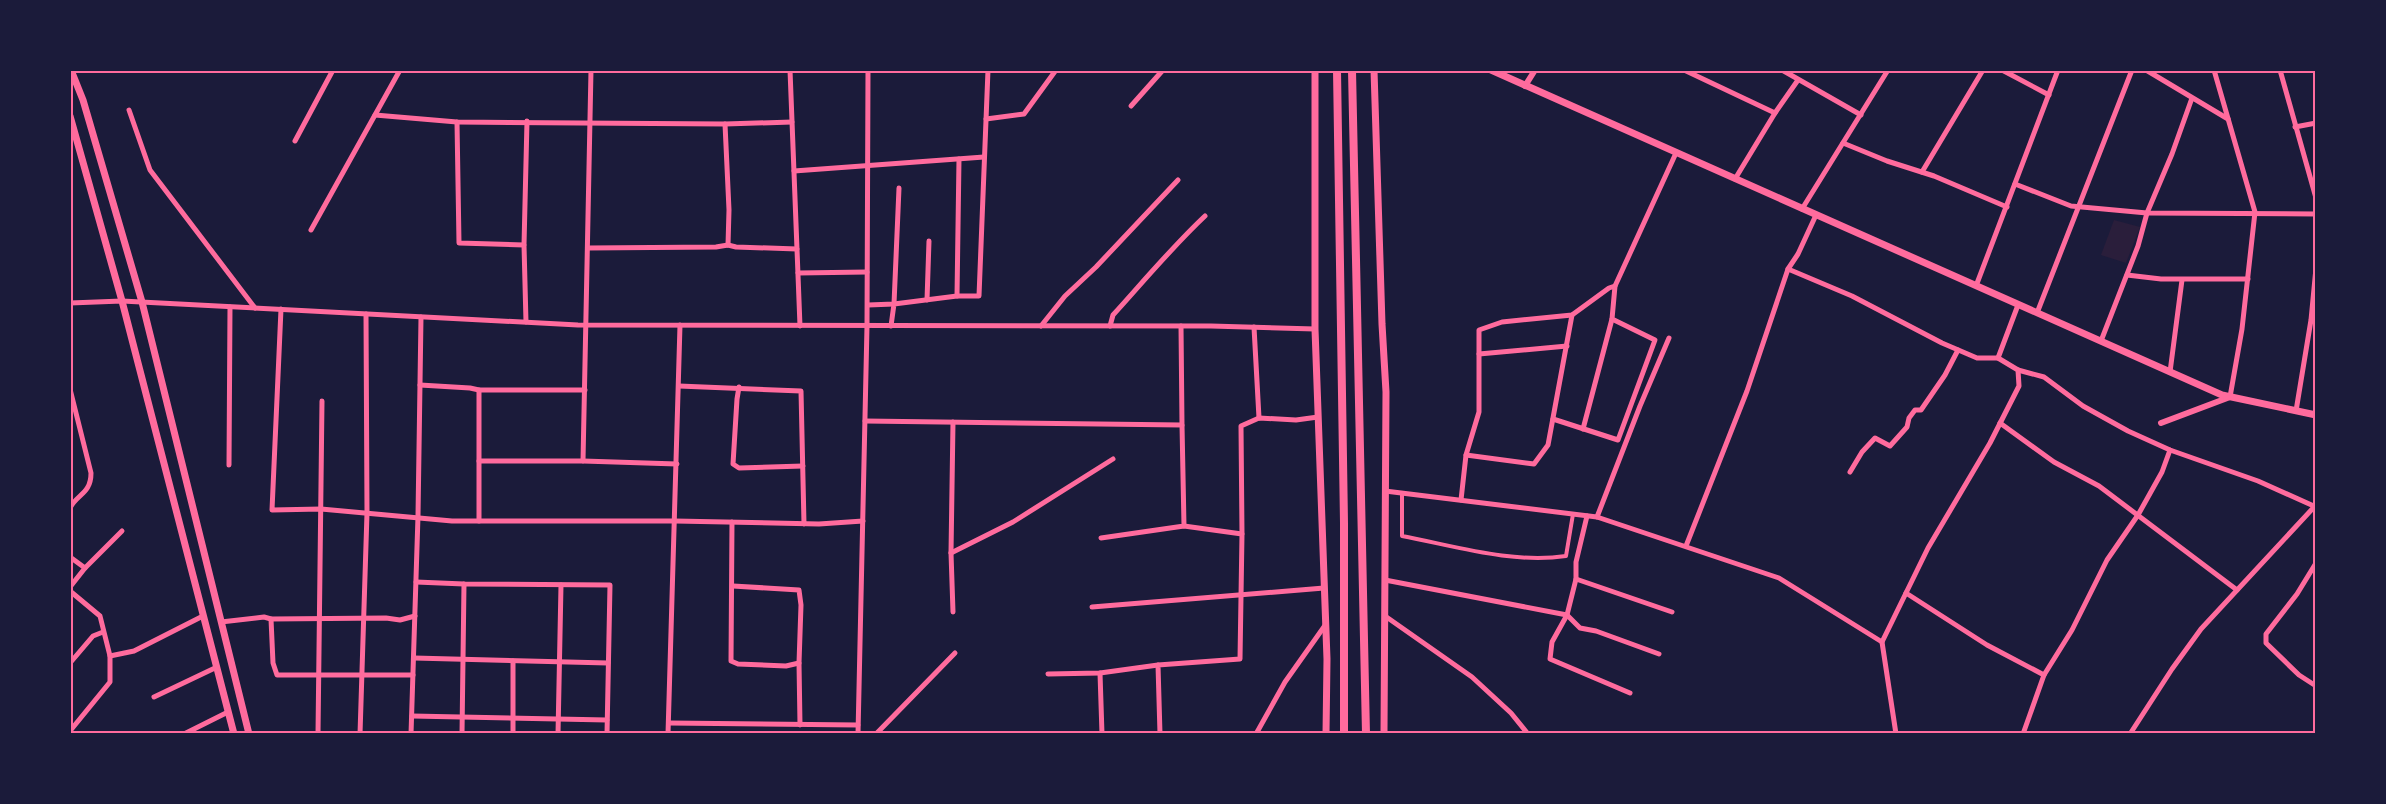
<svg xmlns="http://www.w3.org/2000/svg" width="2386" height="804" font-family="Lato,sans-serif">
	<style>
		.green { fill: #2a1e3b }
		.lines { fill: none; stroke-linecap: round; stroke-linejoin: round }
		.pedestrian { stroke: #ff6b9d; stroke-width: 4 }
		.minor { stroke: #ff6b9d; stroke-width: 5 }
		.tertiary { stroke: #ff6b9d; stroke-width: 6 }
		.secondary { stroke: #ff6b9d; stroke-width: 7 }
		.trunk { stroke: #ff6b9d; stroke-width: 8 }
		.neatline { fill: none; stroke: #ff6b9d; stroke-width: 2 }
	</style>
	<rect width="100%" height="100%" fill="#1b1b3a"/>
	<!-- green -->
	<path class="green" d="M2114,220L2140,227L2126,263L2101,255Z"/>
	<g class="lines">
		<!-- pedestrian -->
		<path class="pedestrian" d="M1402,493V536C1455,546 1512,564 1566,556L1573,514"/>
		<!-- minor -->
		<g class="minor">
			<path d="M790,70L800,326"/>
			<path d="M1684,70L1775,113"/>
			<path d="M1782,70L1861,115"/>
			<path d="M2002,70L2049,95"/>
			<path d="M2146,70L2228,119"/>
			<path d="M2214,70L2255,212L2242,329L2230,397"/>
			<path d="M2280,70L2316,198"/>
			<path d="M1131,106L1163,70"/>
			<path d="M129,110L150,170L255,308"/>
			<path d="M375,115L457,122L725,124L792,122"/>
			<path d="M986,119L1024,114L1056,70"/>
			<path d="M457,122L459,243L524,245"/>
			<path d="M725,124L729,210L728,245"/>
			<path d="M2295,127L2316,123"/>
			<path d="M295,141L333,70"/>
			<path d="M1843,143L1887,161L1934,176L2007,207"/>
			<path d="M959,159L957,296H979L988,70"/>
			<path d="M794,171L984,157"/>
			<path d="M1922,172L1983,70"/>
			<path d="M1735,179L1775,113L1798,80"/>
			<path d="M2015,184L2071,206L2147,213L2316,214"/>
			<path d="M1802,209L1888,70"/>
			<path d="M311,230L400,70"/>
			<path d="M588,248L716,247L728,245L736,247L797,249"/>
			<path d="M1788,269L1852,296L1942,343L1977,358H1998"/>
			<path d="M798,273L867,272"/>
			<path d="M2127,275L2161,279H2248"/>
			<path d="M1976,286L2058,70"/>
			<path d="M927,300L929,241"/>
			<path d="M70,303L122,301L578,325L1211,326L1315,329"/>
			<path d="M868,305L894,304L899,188"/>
			<path d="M281,309L272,510L321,509L452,521H675L819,524L863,521"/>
			<path d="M2037,313L2132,70"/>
			<path d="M526,322L524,245L527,121"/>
			<path d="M891,326L894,304L957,296"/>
			<path d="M1041,326L1065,296L1096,267L1178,180"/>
			<path d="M1110,326L1113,315C1143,282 1172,247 1205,216"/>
			<path d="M1181,326L1182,425"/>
			<path d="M1254,327L1259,418"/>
			<path d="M2101,341L2138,246L2147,213L2172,154L2192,98"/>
			<path d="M1479,354L1567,346"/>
			<path d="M2018,370L2044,377L2083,406L2128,431L2170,450L2258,481L2316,507"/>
			<path d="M2170,372L2182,280"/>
			<path d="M420,385L470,388L479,390H585"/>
			<path d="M679,386L801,391L804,524"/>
			<path d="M739,387L737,399L733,464L739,468L803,466"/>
			<path d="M70,389L91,473C91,494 77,494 70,508"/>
			<path d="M2296,411L2311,320L2316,268"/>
			<path d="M1553,419L1618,440L1655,340L1612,319L1615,286"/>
			<path d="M865,421L1182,425L1184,526L1101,538"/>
			<path d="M953,422L951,553L953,612"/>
			<path d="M2000,423L2054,462L2099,486L2237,590"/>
			<path d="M1583,429L1612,319"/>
			<path d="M1466,455L1534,464L1548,445L1572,315"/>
			<path d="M479,461H583L677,464"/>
			<path d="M583,461L591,70"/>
			<path d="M229,465L230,307"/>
			<path d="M1850,472L1862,452L1875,438L1890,446L1907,427L1909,418L1915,410H1921L1945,375L1958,350"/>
			<path d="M1385,491L1597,517L1779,578L1882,642"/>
			<path d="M1461,500L1466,455L1479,412V330L1502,322L1572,315L1609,288L1615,286L1676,153"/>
			<path d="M1587,516L1576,562V579L1567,615L1552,642L1550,659L1630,693"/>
			<path d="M1597,517L1640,406L1669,338"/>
			<path d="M479,521V390"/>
			<path d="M732,522L731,661L738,664L786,666L799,663"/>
			<path d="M1242,534L1241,426L1259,418L1296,420L1318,417"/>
			<path d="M1686,546L1747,391L1788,269L1798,254L1816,215"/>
			<path d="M951,553L1013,522L1113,459"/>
			<path d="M70,557L85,568"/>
			<path d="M2316,563L2297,594L2266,634V643L2299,675L2316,686"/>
			<path d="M1576,579L1672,612"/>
			<path d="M1385,580L1567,615L1580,628L1596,631L1659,654"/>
			<path d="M416,582L464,584L610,585L607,734"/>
			<path d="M733,586L799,590L801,605L799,663L800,725"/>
			<path d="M70,587L85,568L122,531"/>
			<path d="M70,591L100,616L110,656V682L70,731"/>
			<path d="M1906,593L1987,645L2044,675"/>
			<path d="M1092,607L1324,588"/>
			<path d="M1385,616L1472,677L1511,713L1528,734"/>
			<path d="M271,619L273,663L277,675H413"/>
			<path d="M221,622L264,617L271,619L386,618L400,620L415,616"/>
			<path d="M110,656L134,651L203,616"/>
			<path d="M414,658L608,663"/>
			<path d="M70,663L93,636L103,632"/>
			<path d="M1100,673L1102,734"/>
			<path d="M1048,674L1100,673L1158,665"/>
			<path d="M154,697L217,667"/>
			<path d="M412,716L607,720"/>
			<path d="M669,723L858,725"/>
			<path d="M184,734L228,712"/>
			<path d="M318,734L322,401"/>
			<path d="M360,734L367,513L366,314"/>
			<path d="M411,734L418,516L421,317"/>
			<path d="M462,734L464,584"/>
			<path d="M513,734V661"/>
			<path d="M558,734L561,585"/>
			<path d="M668,734L680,325"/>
			<path d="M858,734L867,326L868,70"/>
			<path d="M876,734L955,653"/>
			<path d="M1160,734L1158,665L1240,659L1242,534L1184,526"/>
			<path d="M1256,734L1285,682L1326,624"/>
			<path d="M1896,734L1882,642L1928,548L1990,443L2019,386L2018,370L1998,358L2018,305"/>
			<path d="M2023,734L2044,675L2072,630L2107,560L2138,515L2162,472L2170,450"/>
			<path d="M2130,734L2172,669L2201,629L2315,506"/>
		</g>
		<!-- tertiary -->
		<g class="tertiary">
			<path d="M1525,86L1535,70"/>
			<path d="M2161,423L2230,397"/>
		</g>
		<!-- secondary -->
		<g class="secondary">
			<path d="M71,70L83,100L142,302L249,734"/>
			<path d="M1315,70V329L1327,659L1326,734"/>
			<path d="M1374,70L1382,324L1386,392L1384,734"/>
			<path d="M1491,70L2222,395L2316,415"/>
			<path d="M70,116L122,301L234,734"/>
		</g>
		<!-- trunk -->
		<g class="trunk">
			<path d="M1337,70L1344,523V734"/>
			<path d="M1352,70L1366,734"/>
		</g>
	</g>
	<!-- border -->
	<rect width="2386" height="804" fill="none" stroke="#1b1b3a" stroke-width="144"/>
	<rect x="72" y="72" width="2242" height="660" class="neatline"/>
</svg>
